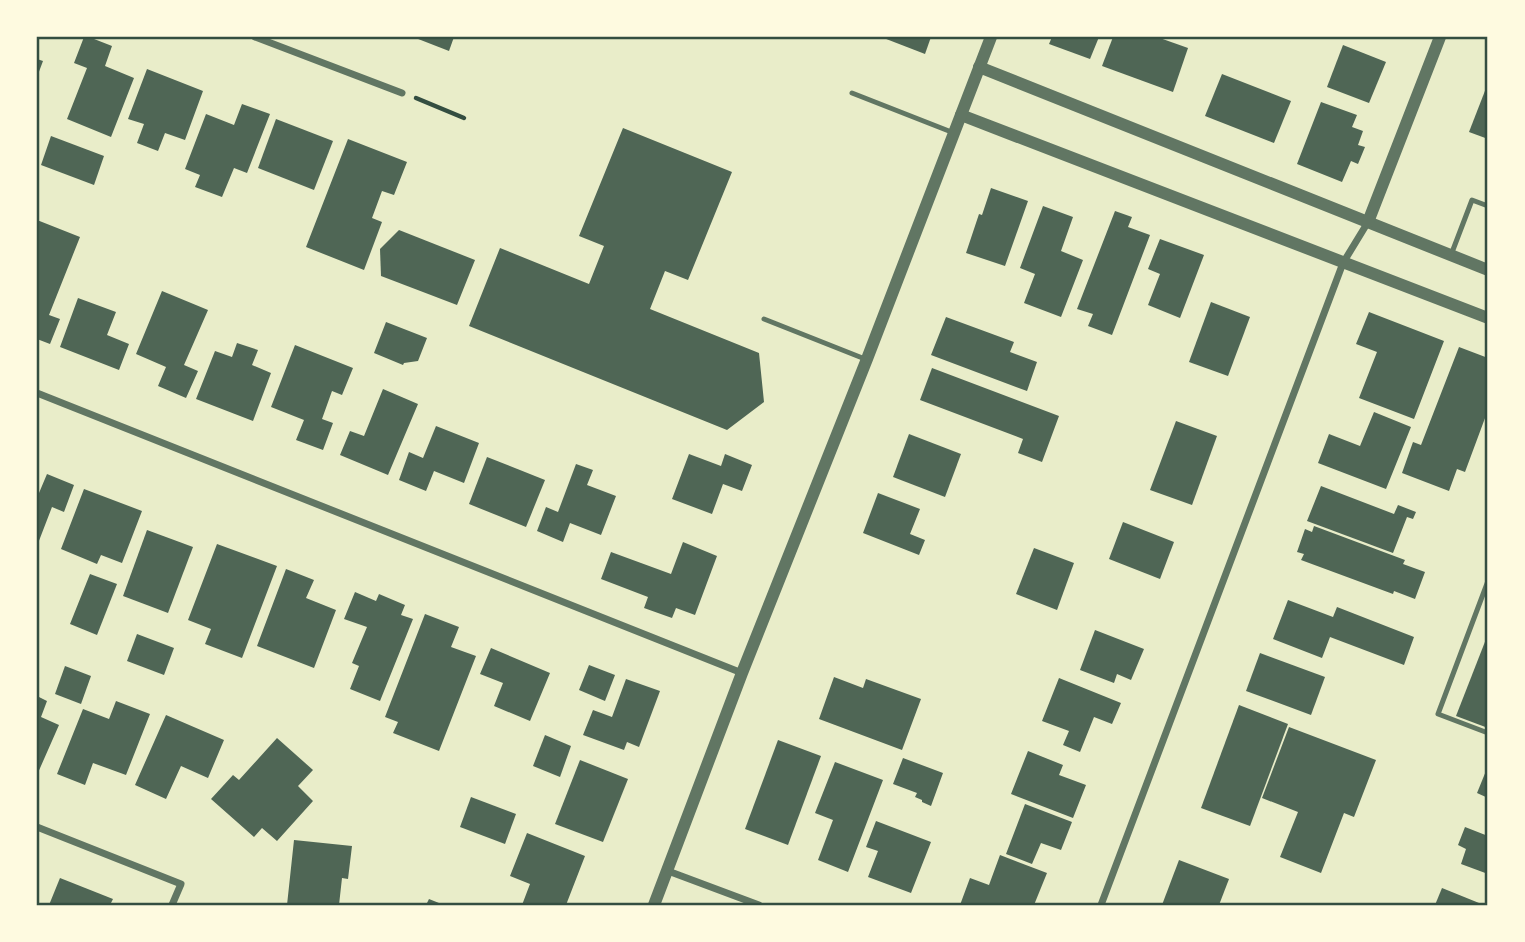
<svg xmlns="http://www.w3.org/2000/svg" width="1525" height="942" font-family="'Varela Round',sans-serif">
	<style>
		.building { fill: #4f6655 }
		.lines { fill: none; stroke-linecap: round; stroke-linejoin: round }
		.path { stroke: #344e41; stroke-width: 4.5 }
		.service { stroke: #617663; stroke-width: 5 }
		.minor { stroke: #617663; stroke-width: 7 }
		.tertiary { stroke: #617663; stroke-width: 12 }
		.neatline { fill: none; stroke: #344e41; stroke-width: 2.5 }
	</style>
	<rect width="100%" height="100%" fill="#e9edc9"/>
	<!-- building -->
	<g class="building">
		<path d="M84,37H89L112,46L105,66L134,78L111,137L67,119L87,68L74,63Z"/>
		<path d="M413,37H454L449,51Z"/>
		<path d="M881,37H931L925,54Z"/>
		<path d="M1052,37H1099L1090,59L1049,44Z"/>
		<path d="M1113,37H1157L1188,48L1173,92L1102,66Z"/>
		<path d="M1343,45L1386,62L1369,103L1327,87Z"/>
		<path d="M37,59L43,61L37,77Z"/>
		<path d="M147,69L203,91L185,140L165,133L158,151L137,143L144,124L128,119Z"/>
		<path d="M1222,74L1291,101L1274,143L1205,116Z"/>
		<path d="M1488,83V139L1469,132Z"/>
		<path d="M1321,102L1357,115L1352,127L1363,131L1358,145L1365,147L1358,164L1351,161L1342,182L1297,164Z"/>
		<path d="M242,104L270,114L247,173L234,168L222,197L195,187L200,175L185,169L206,114L234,125Z"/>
		<path d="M276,119L333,141L314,190L258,168Z"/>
		<path d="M623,128L732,172L688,280L665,271L650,309L759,353L764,402L727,430L469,326L500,248L589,284L604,246L579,236Z"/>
		<path d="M51,136L104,156L94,185L41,165Z"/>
		<path d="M348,139L407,162L394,195L382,191L372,218L382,222L364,270L306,247Z"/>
		<path d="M991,188L1028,201L1005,266L966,253L979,214L982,215Z"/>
		<path d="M1043,206L1073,217L1061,251L1083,260L1061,317L1024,303L1035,274L1020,268Z"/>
		<path d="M1115,211L1132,217L1128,227L1150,235L1112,335L1088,326L1093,314L1077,309Z"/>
		<path d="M37,220L80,237L49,315L60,319L50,344L37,339Z"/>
		<path d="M399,230L475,260L457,305L381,276L380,249Z"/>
		<path d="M1160,239L1204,255L1180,318L1148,305L1160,274L1148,269Z"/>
		<path d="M162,291L208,310L184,365L198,371L186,398L158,386L166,367L136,354Z"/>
		<path d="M78,298L116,312L107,335L129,344L119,370L60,347Z"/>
		<path d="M1211,302L1250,317L1228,376L1189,362Z"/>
		<path d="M1369,312L1444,341L1414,419L1359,398L1377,352L1356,344Z"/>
		<path d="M946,317L1014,342L1010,352L1037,362L1027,391L931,355Z"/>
		<path d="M386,322L427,338L418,361L404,363L403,365L374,353Z"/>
		<path d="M237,343L258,350L252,365L271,373L253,421L196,399L215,351L232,357Z"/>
		<path d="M295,345L353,368L342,395L332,391L322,419L333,423L323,450L296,440L304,420L271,407Z"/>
		<path d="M1459,347L1488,358V410L1465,472L1457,469L1449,491L1402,473L1413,442L1421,445Z"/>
		<path d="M932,368L1059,416L1042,462L1018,453L1023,439L920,400Z"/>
		<path d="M383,389L418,404L388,475L340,455L350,431L364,436Z"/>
		<path d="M1374,412L1411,427L1386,489L1318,463L1329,434L1360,446Z"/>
		<path d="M1176,421L1217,436L1192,505L1150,490Z"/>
		<path d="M436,426L479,443L464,483L434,471L426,491L399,480L409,452L423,458Z"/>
		<path d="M909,434L961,454L945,497L893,477Z"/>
		<path d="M689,454L721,466L725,454L752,465L742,491L723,484L712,514L672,499Z"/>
		<path d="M487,457L545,480L526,527L469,504Z"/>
		<path d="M576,464L593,470L587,485L616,496L601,535L570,523L563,542L537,531L546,507L558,512Z"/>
		<path d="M47,474L74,485L64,512L52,507L37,546V492L39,493Z"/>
		<path d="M1321,486L1394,514L1398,505L1416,512L1413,519L1407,517L1393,553L1307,521Z"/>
		<path d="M84,489L142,511L122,563L101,555L97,564L61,549Z"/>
		<path d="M878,493L920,509L910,534L925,540L919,555L863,533Z"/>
		<path d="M1123,522L1174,542L1160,579L1109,559Z"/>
		<path d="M1314,526L1405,560L1403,564L1425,572L1415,599L1394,591L1393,594L1301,560L1304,554L1297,552L1305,529L1312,532Z"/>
		<path d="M147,530L193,547L168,613L123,596Z"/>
		<path d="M683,542L717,556L695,615L676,608L672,618L644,608L648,597L601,579L611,552L671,574Z"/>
		<path d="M217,544L277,566L242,658L205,644L211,629L188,620Z"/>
		<path d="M1034,548L1074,563L1057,610L1016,594Z"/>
		<path d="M286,569L314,580L306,598L336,610L314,668L257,646Z"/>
		<path d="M90,574L117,584L97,635L70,624Z"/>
		<path d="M355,592L376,601L379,594L405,605L401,615L413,619L380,701L350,689L359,666L352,663L367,627L344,619Z"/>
		<path d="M1288,600L1333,617L1337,607L1414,637L1404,665L1330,637L1322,658L1273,639Z"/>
		<path d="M425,614L459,627L451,647L476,656L439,751L393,733L398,722L385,717Z"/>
		<path d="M1095,630L1144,649L1131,680L1117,674L1114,683L1080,670Z"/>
		<path d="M137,634L174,648L164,675L127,661Z"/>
		<path d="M1488,634V728L1456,716Z"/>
		<path d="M491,648L550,673L530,721L494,706L503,683L480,674Z"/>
		<path d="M1260,653L1325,677L1311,715L1246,691Z"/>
		<path d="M589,665L615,675L605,701L579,690Z"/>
		<path d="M65,666L91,676L81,704L55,694Z"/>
		<path d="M834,677L863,688L866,679L921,699L902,750L819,719Z"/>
		<path d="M1059,678L1121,703L1112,724L1094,717L1080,752L1063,745L1069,731L1042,721Z"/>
		<path d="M626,679L660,691L639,747L627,742L624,750L583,735L593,710L612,717Z"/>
		<path d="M37,696L47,701L41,717L59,725L37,775Z"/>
		<path d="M116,701L150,714L126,775L93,763L85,785L57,774L83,709L109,719Z"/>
		<path d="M1239,705L1288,724L1250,826L1201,808Z"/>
		<path d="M166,715L224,740L208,778L181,766L166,799L135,785Z"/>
		<path d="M1289,727L1376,760L1354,817L1344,813L1321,873L1280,857L1298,812L1262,798Z"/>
		<path d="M545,735L571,746L560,777L533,766Z"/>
		<path d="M277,738L313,770L298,786L313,801L277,841L262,828L254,837L211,799L233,775L239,780Z"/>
		<path d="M778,740L821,756L788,845L745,829Z"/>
		<path d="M1028,751L1063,765L1059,775L1086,785L1073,818L1011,794Z"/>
		<path d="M903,758L943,773L931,806L922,802V800L915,797L917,793L893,784Z"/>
		<path d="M580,760L628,779L603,842L555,824Z"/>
		<path d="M835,762L883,780L848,872L818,860L833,820L815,813Z"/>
		<path d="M1488,766V798L1477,793Z"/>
		<path d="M471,797L516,814L505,844L460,827Z"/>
		<path d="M1025,804L1072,822L1061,850L1041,843L1032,864L1006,854Z"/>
		<path d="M876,821L931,842L911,893L868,877L878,851L866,847Z"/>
		<path d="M1465,827L1488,836V874L1461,864L1466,849L1458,845Z"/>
		<path d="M527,833L585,856L566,905H522L530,884L510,876Z"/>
		<path d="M294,840L352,846L348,879L342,878L339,905H287Z"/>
		<path d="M1000,855L1047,873L1034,905H960L970,878L989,885Z"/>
		<path d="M1179,860L1229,879L1219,905H1162Z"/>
		<path d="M60,878L113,899L110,905H49Z"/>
		<path d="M1442,888L1484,905H1435Z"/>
		<path d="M429,899L444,905H426Z"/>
	</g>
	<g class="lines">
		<!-- path -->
		<path class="path" d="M416,98L464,118"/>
		<!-- service -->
		<g class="service">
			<path d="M852,93L954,133"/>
			<path d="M1451,255L1472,200L1488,206"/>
			<path d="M764,319L865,359"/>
			<path d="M1488,581L1438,714L1488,733"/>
		</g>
		<!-- minor -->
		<g class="minor">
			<path d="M255,37L402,93"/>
			<path d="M37,393L742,673"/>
			<path d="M37,827L181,884L172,905"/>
			<path d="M668,871L759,905"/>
			<path d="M1101,905L1343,263L1368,222"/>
		</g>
		<!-- tertiary -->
		<g class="tertiary">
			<path d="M979,67L1488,270"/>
			<path d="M961,115L1488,318"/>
			<path d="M1368,222L1440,37"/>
			<path d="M654,905L742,673L867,359L991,37"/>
		</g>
	</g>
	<!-- border -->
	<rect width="1525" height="942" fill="none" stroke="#fefae0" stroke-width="77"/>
	<rect x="38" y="38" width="1448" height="866" class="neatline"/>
</svg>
